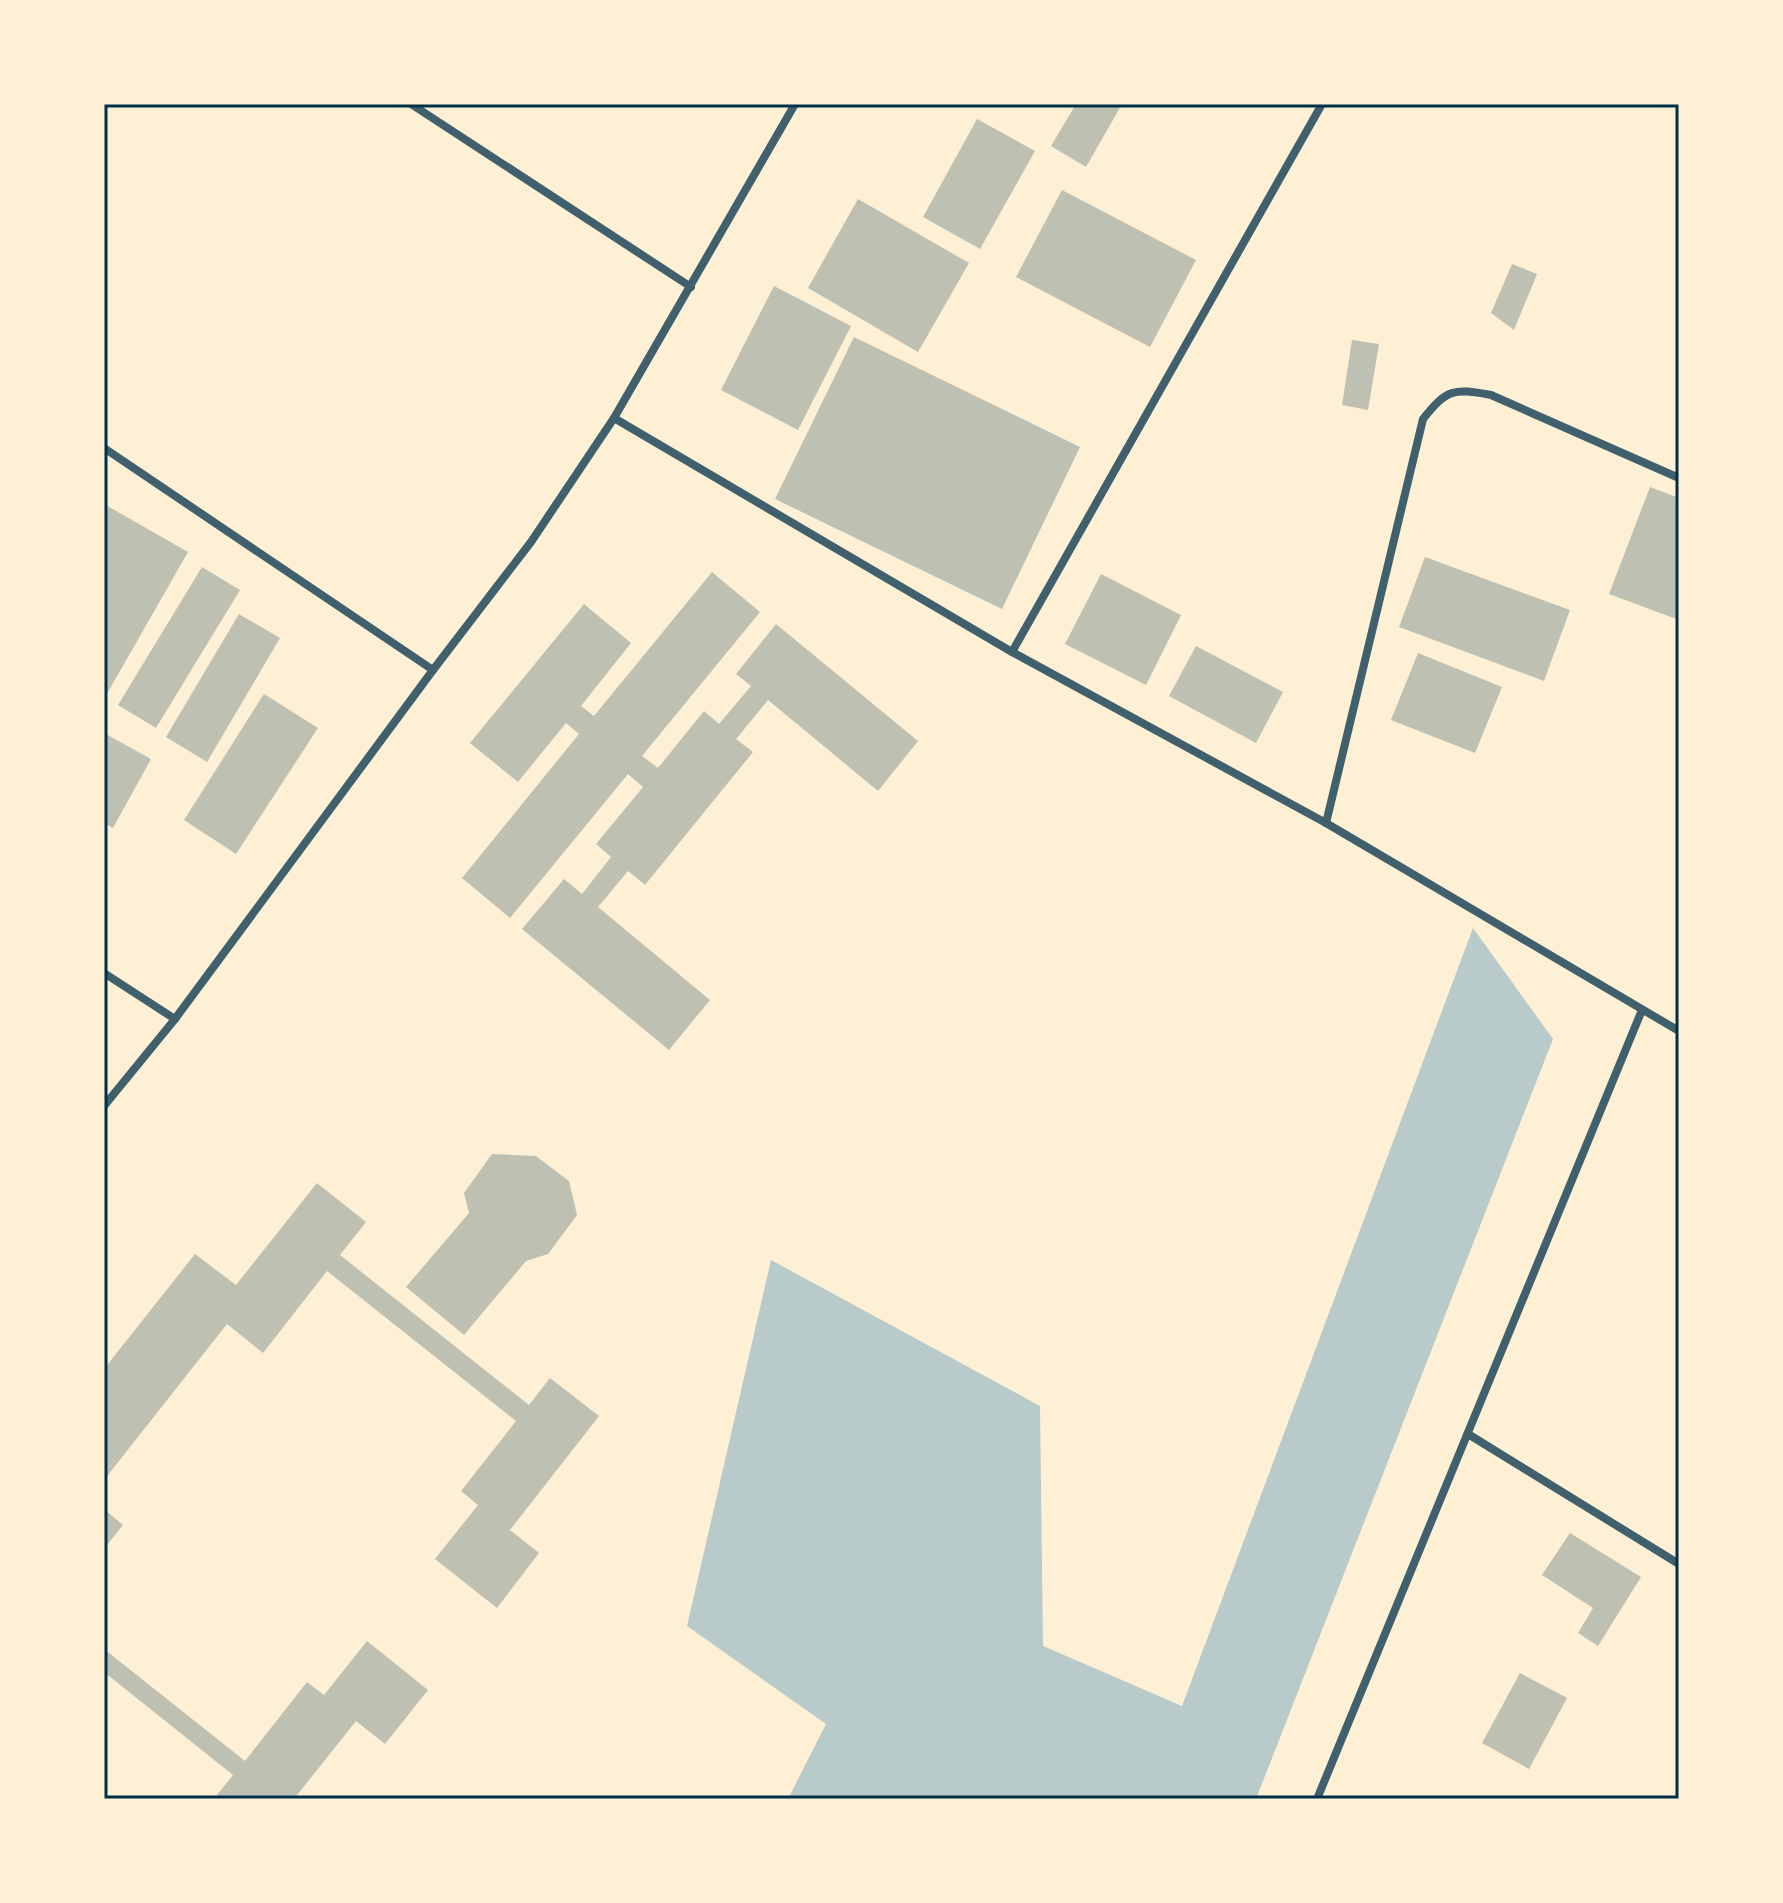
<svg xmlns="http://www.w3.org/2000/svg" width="1783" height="1903" font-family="Merriweather,serif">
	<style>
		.green { fill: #b9caca }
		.building { fill: #bec0b2 }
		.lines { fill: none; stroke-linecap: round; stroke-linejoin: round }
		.minor { stroke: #3f606c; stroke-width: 8 }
		.neatline { fill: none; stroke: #003049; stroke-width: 3 }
	</style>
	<rect width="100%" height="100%" fill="#fdf0d5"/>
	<!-- green -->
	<path class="green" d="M1473,928L1553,1039L1256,1799H788L826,1724L687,1626L771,1260L1040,1406L1043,1646L1182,1706Z"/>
	<!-- building -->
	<g class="building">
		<path d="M1076,104H1122L1086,167L1051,146Z"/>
		<path d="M977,119L1035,151L980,249L923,217Z"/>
		<path d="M1062,190L1196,260L1150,347L1016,277Z"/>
		<path d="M858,199L969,263L918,352L808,288Z"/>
		<path d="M1512,264L1537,274L1514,330L1491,313Z"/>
		<path d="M774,286L851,326L798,430L721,390Z"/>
		<path d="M854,337L1080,447L1002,609L775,499Z"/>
		<path d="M1352,340L1379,344L1368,410L1342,405Z"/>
		<path d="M1650,487L1679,498V620L1609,594Z"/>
		<path d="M104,504L188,552L104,699Z"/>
		<path d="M1425,557L1570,610L1544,681L1399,627Z"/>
		<path d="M202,567L240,590L156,728L118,705Z"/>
		<path d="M712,572L760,612L642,756L658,768L704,711L719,724L751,686L736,674L776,624L918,741L878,791L768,700L736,739L753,752L645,885L628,871L598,907L710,1000L669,1050L522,929L564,879L582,894L611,857L596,844L643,787L628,774L510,918L462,878L579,734L566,723L518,782L470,743L584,604L631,643L581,706L594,716Z"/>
		<path d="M1101,574L1181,615L1146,685L1065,644Z"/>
		<path d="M239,614L280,638L207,762L166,737Z"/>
		<path d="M1196,646L1283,692L1256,743L1169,696Z"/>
		<path d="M1418,653L1502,687L1475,753L1391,720Z"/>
		<path d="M264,694L318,728L236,854L184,820Z"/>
		<path d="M104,733L151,759L113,828L104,823Z"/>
		<path d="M492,1154L536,1156L569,1181L577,1215L548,1254L526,1261L464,1335L406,1287L469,1213L464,1193Z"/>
		<path d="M317,1183L366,1222L340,1255L529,1405L550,1378L599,1416L510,1530L539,1553L497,1608L435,1559L478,1505L461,1491L516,1421L327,1271L263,1353L227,1324L104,1480V1369L195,1254L236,1285Z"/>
		<path d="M104,1509L123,1525L104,1549Z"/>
		<path d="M1570,1533L1641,1577L1598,1646L1578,1633L1593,1608L1542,1575Z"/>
		<path d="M367,1641L428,1690L385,1744L356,1721L294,1799H222L217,1795L233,1775L104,1672V1649L245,1761L307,1682L324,1695Z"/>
		<path d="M1520,1673L1567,1698L1529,1769L1482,1743Z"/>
	</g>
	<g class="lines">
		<!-- minor -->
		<g class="minor">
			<path d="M411,104L691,287"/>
			<path d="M614,418L1012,652L1326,823L1679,1031"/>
			<path d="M104,448L433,670"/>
			<path d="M1012,652L1322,104"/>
			<path d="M1326,823L1423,419C1447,389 1453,388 1491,395L1679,478"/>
			<path d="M104,973L175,1019"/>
			<path d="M104,1106L175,1019L433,670L531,542L614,418L795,104"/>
			<path d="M1468,1434L1679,1564"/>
			<path d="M1317,1799L1642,1010"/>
		</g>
	</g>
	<!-- border -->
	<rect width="1783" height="1903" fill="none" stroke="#fdf0d5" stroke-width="212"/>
	<rect x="106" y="106" width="1571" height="1691" class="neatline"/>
</svg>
